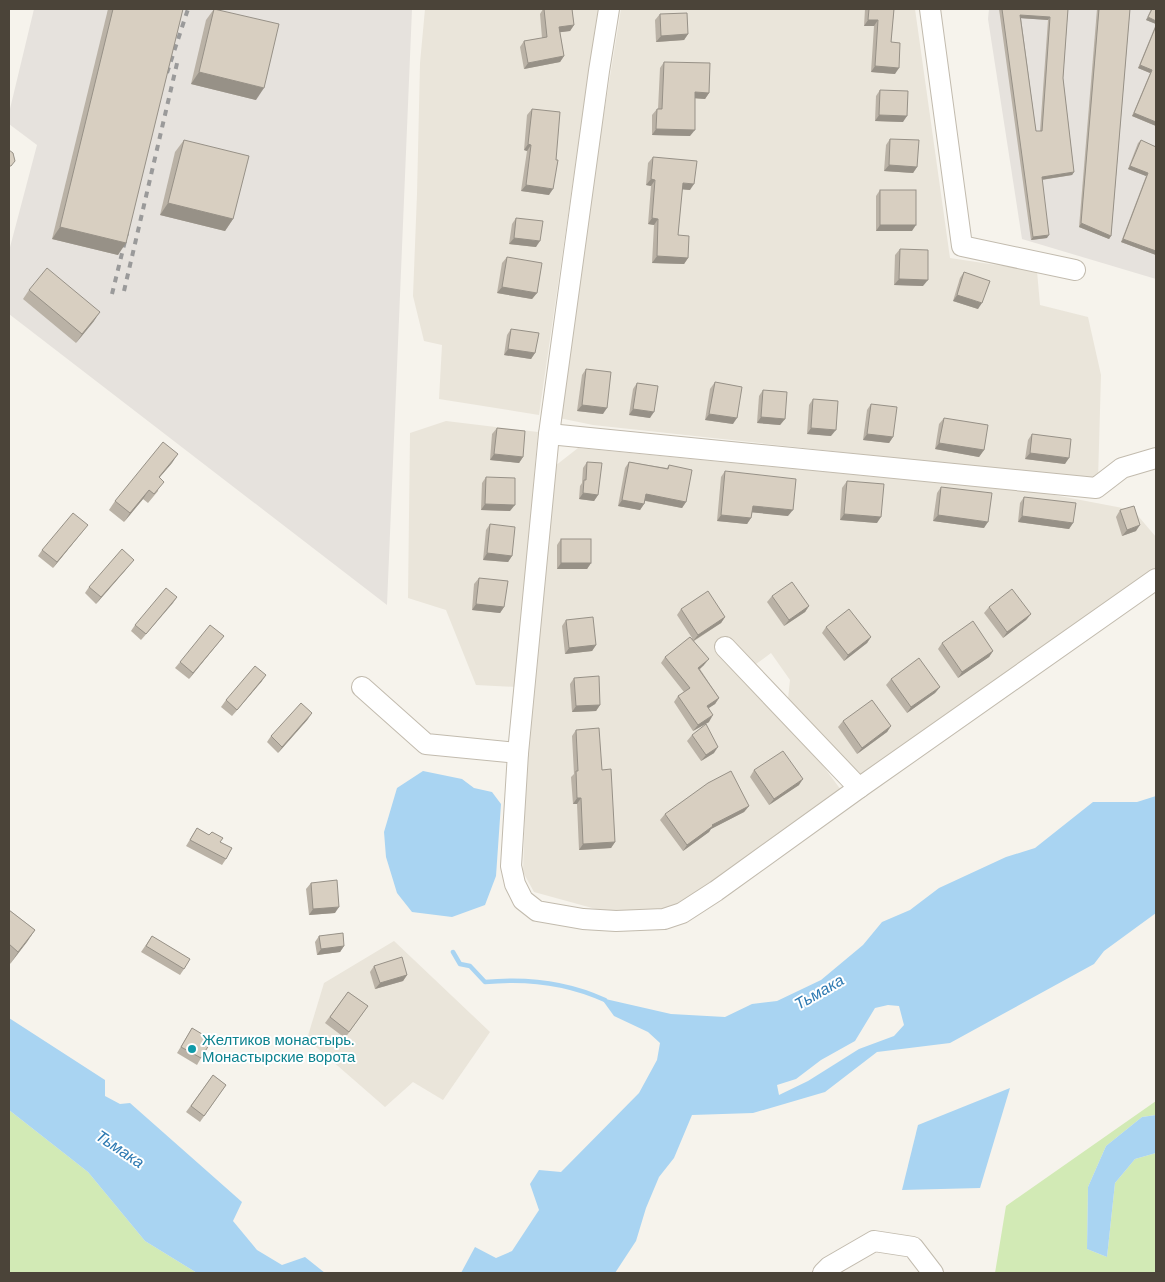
<svg xmlns="http://www.w3.org/2000/svg" width="1165" height="1282" font-family="'DM Sans',sans-serif">
	<style>
		.residential { fill: #eae5da }
		.industrial { fill: #e6e2dd }
		.green { fill: #d2eab5 }
		.water { fill: #a9d4f2; fill-rule: evenodd }
		.lines { fill: none; stroke-linecap: round; stroke-linejoin: round }
		.stream { stroke: #a9d4f2; stroke-width: 4.5 }
		.minor-casing { stroke: #c2bbae; stroke-width: 22 }
		.minor { stroke: #fff; stroke-width: 20 }
		.rail { stroke: #9a9a9a; stroke-width: 4; stroke-dasharray: 6 6; stroke-linecap: butt }
		.wall { fill: #bab2a6; fill-rule: evenodd }
		.shaded-wall { fill: #979187 }
		.building { fill: #d8cfc1; stroke: #979187; fill-rule: evenodd }
		.culture-dot { fill: #0f9aa8; stroke: #fff; stroke-width: 2 }
		.labels { text-anchor: middle; dominant-baseline: central; stroke-width: 4; stroke-linejoin: round; paint-order: stroke }
		.culture-label { font-size: 15px; fill: #0d838f; stroke: #fff; text-anchor: start }
		.water-label { font-size: 16px; font-style: italic; fill: #2e7ab2; stroke: #fff }
	</style>
	<rect width="100%" height="100%" fill="#f6f3ec"/>
	<!-- residential -->
	<g class="residential">
		<path d="M425,9H598L539,415L439,399L442,345L424,341L413,296L417,194L420,63Z"/>
		<path d="M621,9H915L950,258L1037,271L1040,305L1088,317L1101,375L1098,480L593,425L559,418L579,266Z"/>
		<path d="M446,421L538,432L516,687L476,685L446,610L408,598L410,433Z"/>
		<path d="M578,448L1044,493L1133,510L1156,537V570L862,775L842,763L788,699L790,680L771,653L752,667L724,643L714,650L803,739L841,790L675,911L614,914L534,892L523,872L526,777L555,466Z"/>
		<path d="M394,941L490,1032L443,1100L413,1082L385,1107L307,1039L324,983Z"/>
	</g>
	<!-- industrial -->
	<g class="industrial">
		<path d="M34,9H412L387,605L9,314V251L37,145L9,124V113Z"/>
		<path d="M989,9H1156V279L1022,239L988,19Z"/>
	</g>
	<!-- green -->
	<g class="green">
		<path d="M1156,1101V1115L1142,1117L1106,1146L1088,1187L1087,1249L1107,1257L1115,1183L1135,1159L1156,1153V1273H995L1006,1206Z"/>
		<path d="M9,1110L88,1172L145,1241L197,1273H9Z"/>
	</g>
	<!-- water -->
	<g class="water">
		<path d="M423,771L462,779L474,788L492,792L501,804L496,876L485,905L452,917L412,912L397,893L386,857L384,832L397,788Z"/>
		<path d="M1156,796V913L1104,951L1094,964L950,1043L877,1052L825,1092L753,1113L692,1115L674,1158L659,1177L646,1208L636,1241L615,1273H461L475,1247L496,1258L512,1251L539,1210L530,1184L539,1170L561,1172L639,1093L657,1060L660,1043L648,1032L614,1016L601,998L671,1014L725,1017L752,1004L777,1001L821,980L863,945L882,922L910,910L939,888L1006,857L1035,848L1093,802H1137ZM888,1005L899,1006L904,1025L894,1036L859,1049L808,1081L779,1095L777,1085L796,1079L821,1060L855,1041L875,1008Z"/>
		<path d="M9,1018L105,1080V1096L120,1104L130,1103L242,1202L233,1221L257,1250L282,1265L305,1257L325,1273H197L145,1241L88,1172L9,1110Z"/>
		<path d="M1010,1088L980,1188L902,1190L918,1125Z"/>
		<path d="M1156,1115V1153L1135,1159L1115,1183L1107,1257L1087,1249L1088,1187L1106,1146L1142,1117Z"/>
	</g>
	<g class="lines">
		<!-- stream -->
		<path class="stream" d="M453,952L460,964L470,966L485,982C526,978 566,982 605,1000"/>
		<defs>
			<g id="minor">
				<path d="M609,9L599,71L549,434L518,753L511,866L515,884L523,900L537,911L583,919L616,921L664,919L682,913L716,891L859,788L1156,579"/>
				<path d="M930,9L962,246L1075,270"/>
				<path d="M549,434L1096,488L1122,468L1156,458"/>
				<path d="M725,647L859,788"/>
				<path d="M362,687L426,744L518,753"/>
				<path d="M823,1273L829,1267L874,1241L913,1247L933,1273"/>
			</g>
		</defs>
		<!-- minor casing -->
		<use href="#minor" class="minor-casing"/>
		<!-- minor -->
		<use href="#minor" class="minor"/>
		<!-- rail -->
		<g class="rail">
			<path d="M167,73L188,9"/>
			<path d="M124,291L178,59"/>
			<path d="M112,294L127,233"/>
		</g>
	</g>
	<!-- wall -->
	<g class="wall">
		<path d="M108,9H183L118,255L52,239Z"/>
		<path d="M214,9L256,100L191,84L206,20Z"/>
		<path d="M543,9H572L574,25L570,31L560,32L564,56L560,62L524,69L520,47L524,41L542,38L540,14Z"/>
		<path d="M865,9H894L891,42L895,74L871,72L874,26H864Z"/>
		<path d="M999,9H1068L1063,78L1074,172L1072,175L1042,180L1047,238L1031,240ZM1021,18L1048,20L1040,131H1036Z"/>
		<path d="M1097,9H1130L1111,236L1109,239L1079,227Z"/>
		<path d="M1151,9H1156V126L1132,116L1150,73L1138,68L1156,24L1146,20Z"/>
		<path d="M660,14L688,34L684,40L656,42L655,20Z"/>
		<path d="M664,62L709,93L705,99L695,98L690,136L652,135V115L657,109H658L660,68Z"/>
		<path d="M880,90L903,122L875,121L876,96Z"/>
		<path d="M532,109L549,195L521,191L527,151L524,150L527,115Z"/>
		<path d="M890,139L917,167L913,173L884,171L886,145Z"/>
		<path d="M184,140L233,219L225,231L160,215L175,152Z"/>
		<path d="M1141,140L1156,147V255L1121,242L1146,176L1128,169L1138,143Z"/>
		<path d="M653,157L690,190L682,189L678,235L688,258L684,264L652,263L654,225L648,224L651,186L646,185L648,163Z"/>
		<path d="M880,190L912,231H876V196Z"/>
		<path d="M516,218L536,247L509,244L512,224Z"/>
		<path d="M900,249L923,286L894,285L895,255Z"/>
		<path d="M507,257L537,293L532,299L497,293L502,263Z"/>
		<path d="M964,272L978,309L953,301L960,278Z"/>
		<path d="M29,290L94,321L76,343L23,299Z"/>
		<path d="M511,329L535,353L531,359L504,355L507,335Z"/>
		<path d="M586,369L603,414L577,411L582,375Z"/>
		<path d="M715,382L733,424L705,420L710,389Z"/>
		<path d="M637,383L650,418L629,415L633,389Z"/>
		<path d="M763,390L785,419L780,425L757,423L759,396Z"/>
		<path d="M813,399L831,436L807,434L809,405Z"/>
		<path d="M871,404L893,437L889,443L863,440L867,410Z"/>
		<path d="M944,418L984,450L979,457L935,449L939,424Z"/>
		<path d="M497,428L523,457L519,463L490,460L492,434Z"/>
		<path d="M1032,434L1065,464L1025,459L1028,440Z"/>
		<path d="M587,462L598,495L594,501L579,499L580,486L582,483L583,468Z"/>
		<path d="M629,462L667,468L669,465L686,502L682,508L645,501L644,504L640,510L618,506L625,468Z"/>
		<path d="M172,463L159,478L158,491L148,503L143,499L124,522L109,510L115,501Z"/>
		<path d="M725,471L788,516L752,512L751,518L747,524L717,521L721,477Z"/>
		<path d="M486,477L510,511L481,510L482,483Z"/>
		<path d="M847,481L877,523L840,520L842,488Z"/>
		<path d="M941,487L984,528L933,521L937,493Z"/>
		<path d="M1024,497L1073,523L1069,529L1018,522L1020,503Z"/>
		<path d="M1120,510L1136,531L1122,536L1116,517Z"/>
		<path d="M490,524L512,556L508,562L483,560L486,530Z"/>
		<path d="M83,531L53,568L38,556L42,550Z"/>
		<path d="M561,539L591,563L587,569H557V545Z"/>
		<path d="M129,566L96,604L85,593L89,587Z"/>
		<path d="M479,578L504,607L500,613L472,610L474,584Z"/>
		<path d="M772,596L809,606L805,612L784,626L767,602Z"/>
		<path d="M177,597L141,640L131,631L135,625Z"/>
		<path d="M989,607L1031,614L1026,620L1003,638L984,613Z"/>
		<path d="M681,609L725,617L721,623L694,641L704,665L700,669L719,698L715,704L708,708L709,722L693,731L674,702L678,696L684,692L661,663L665,657L692,638L677,615Z"/>
		<path d="M566,620L596,645L592,651L565,654L562,626Z"/>
		<path d="M826,627L871,637L867,643L844,661L822,633Z"/>
		<path d="M224,636L189,679L175,668L180,662Z"/>
		<path d="M942,643L993,651L989,657L958,678L938,649Z"/>
		<path d="M574,678L600,705L596,711L572,712L570,684Z"/>
		<path d="M891,679L940,687L935,693L907,713L886,685Z"/>
		<path d="M262,681L232,716L221,707L226,700Z"/>
		<path d="M308,719L278,753L267,742L271,736Z"/>
		<path d="M843,721L891,726L887,732L857,754L838,727Z"/>
		<path d="M576,730L602,770L615,842L611,848L579,850L577,804H573L571,777L574,774L572,736Z"/>
		<path d="M692,735L714,753L701,761L687,741Z"/>
		<path d="M754,770L799,785L769,805L750,777Z"/>
		<path d="M749,806L744,812L711,829L709,832L683,851L660,820L665,814Z"/>
		<path d="M197,828L220,842L226,859L222,865L186,846Z"/>
		<path d="M311,883L335,913L309,915L306,889Z"/>
		<path d="M9,910L35,930L10,964L9,963Z"/>
		<path d="M152,936L184,969L180,975L141,952Z"/>
		<path d="M319,936L344,946L340,952L317,955L315,942Z"/>
		<path d="M374,966L407,975L403,981L375,989L370,972Z"/>
		<path d="M348,992L368,1006L345,1038L325,1023Z"/>
		<path d="M192,1028L201,1058L197,1065L177,1053Z"/>
		<path d="M213,1075L226,1085L200,1122L186,1112Z"/>
	</g>
	<!-- shaded-wall -->
	<g class="shaded-wall">
		<path d="M1020,15L1050,17L1048,20L1018,18Z"/>
		<path d="M1148,17L1156,21V24L1146,20Z"/>
		<path d="M868,20H878L874,26H864Z"/>
		<path d="M574,25L570,31L554,33L559,27Z"/>
		<path d="M688,34L684,40L656,42L661,36Z"/>
		<path d="M564,56L560,62L524,69L528,63Z"/>
		<path d="M1140,65L1152,70L1150,73L1138,68Z"/>
		<path d="M875,66L899,68L895,74L871,72Z"/>
		<path d="M199,72L264,88L256,100L191,84Z"/>
		<path d="M695,92L709,93L705,99L691,98Z"/>
		<path d="M1134,113L1156,122V126L1132,116Z"/>
		<path d="M879,115L907,116L903,122L875,121Z"/>
		<path d="M656,129L695,130L690,136L652,135Z"/>
		<path d="M528,144L531,145L527,151L524,150Z"/>
		<path d="M889,165L917,167L913,173L884,171Z"/>
		<path d="M1130,166L1148,173L1146,176L1128,169Z"/>
		<path d="M1074,172L1072,175L1040,180L1042,177Z"/>
		<path d="M651,179L655,180L651,186L646,185Z"/>
		<path d="M683,183L694,184L690,190L678,189Z"/>
		<path d="M526,185L553,189L549,195L521,191Z"/>
		<path d="M168,203L233,219L225,231L160,215Z"/>
		<path d="M652,218L658,219L654,225L648,224Z"/>
		<path d="M1081,223L1111,236L1109,239L1079,227Z"/>
		<path d="M880,225H916L912,231H876Z"/>
		<path d="M60,227L126,243L118,255L52,239Z"/>
		<path d="M1049,235L1047,238L1031,240L1033,237Z"/>
		<path d="M514,238L540,241L536,247L509,244Z"/>
		<path d="M1123,239L1156,251V255L1121,242Z"/>
		<path d="M657,256L688,258L684,264L652,263Z"/>
		<path d="M899,279L928,280L923,286L894,285Z"/>
		<path d="M502,287L537,293L532,299L497,293Z"/>
		<path d="M957,295L982,303L978,309L953,301Z"/>
		<path d="M100,312L94,321L76,343L82,334Z"/>
		<path d="M508,349L535,353L531,359L504,355Z"/>
		<path d="M582,405L607,408L603,414L577,411Z"/>
		<path d="M633,409L654,412L650,418L629,415Z"/>
		<path d="M709,414L737,418L733,424L705,420Z"/>
		<path d="M761,417L785,419L780,425L757,423Z"/>
		<path d="M811,428L836,430L831,436L807,434Z"/>
		<path d="M867,434L893,437L889,443L863,440Z"/>
		<path d="M939,443L984,450L979,457L935,449Z"/>
		<path d="M1030,453L1069,458L1065,464L1025,459Z"/>
		<path d="M178,454L172,463L152,486L159,477Z"/>
		<path d="M494,454L523,457L519,463L490,460Z"/>
		<path d="M149,490L143,499L124,522L130,513Z"/>
		<path d="M583,493L598,495L594,501L579,499Z"/>
		<path d="M646,494L686,502L682,508L642,500Z"/>
		<path d="M622,500L644,504L640,510L618,506Z"/>
		<path d="M485,504L515,505L510,511L481,510Z"/>
		<path d="M753,506L793,510L788,516L748,512Z"/>
		<path d="M844,514L881,517L877,523L840,520Z"/>
		<path d="M721,515L751,518L747,524L717,521Z"/>
		<path d="M938,515L988,522L984,528L933,521Z"/>
		<path d="M1022,516L1073,523L1069,529L1018,522Z"/>
		<path d="M88,525L83,531L53,568L57,562Z"/>
		<path d="M1140,525L1136,531L1122,536L1127,530Z"/>
		<path d="M487,553L512,556L508,562L483,560Z"/>
		<path d="M134,560L129,566L96,604L101,597Z"/>
		<path d="M561,563H591L587,569H557Z"/>
		<path d="M177,597L173,603L141,640L146,634Z"/>
		<path d="M476,604L504,607L500,613L472,610Z"/>
		<path d="M809,606L805,612L784,626L789,620Z"/>
		<path d="M1031,614L1026,620L1003,638L1007,632Z"/>
		<path d="M725,617L721,623L693,641L698,635Z"/>
		<path d="M224,636L219,642L189,679L193,673Z"/>
		<path d="M871,637L867,643L844,661L848,655Z"/>
		<path d="M596,645L592,651L565,654L569,648Z"/>
		<path d="M993,651L989,657L958,678L962,672Z"/>
		<path d="M709,659L704,665L694,674L698,668Z"/>
		<path d="M266,675L262,681L232,716L237,710Z"/>
		<path d="M940,687L935,693L907,713L911,707Z"/>
		<path d="M719,698L715,704L703,712L707,706Z"/>
		<path d="M600,705L596,711L572,712L576,706Z"/>
		<path d="M312,713L308,719L278,753L282,747Z"/>
		<path d="M713,715L709,722L693,731L698,725Z"/>
		<path d="M891,726L887,732L857,754L862,748Z"/>
		<path d="M718,747L714,753L701,761L706,755Z"/>
		<path d="M803,779L799,785L769,805L774,799Z"/>
		<path d="M577,798H581L577,804H573Z"/>
		<path d="M749,806L744,812L711,829L709,832L683,851L687,845L712,825Z"/>
		<path d="M615,842L611,848L579,850L583,844Z"/>
		<path d="M339,907L335,913L309,915L313,909Z"/>
		<path d="M35,930L27,942L10,964L18,952Z"/>
		<path d="M344,946L340,952L317,955L321,949Z"/>
		<path d="M407,975L403,981L375,989L380,983Z"/>
	</g>
	<!-- building -->
	<g class="building">
		<path d="M113,9H183L126,243L60,227Z"/>
		<path d="M214,9L279,24L264,88L199,72Z"/>
		<path d="M544,9H572L574,25L559,27L564,56L528,63L524,41L547,37Z"/>
		<path d="M869,9H894L891,42L900,43L899,68L875,66L878,20H868Z"/>
		<path d="M1002,9H1068L1063,78L1074,172L1042,177L1049,235L1033,237ZM1020,15L1050,17L1042,131H1036Z"/>
		<path d="M1099,9H1130L1111,236L1081,223Z"/>
		<path d="M1152,9H1156V21L1148,17Z"/>
		<path d="M687,13L688,34L661,36L660,14Z"/>
		<path d="M1156,26V122L1134,113L1152,70L1140,65Z"/>
		<path d="M664,62L710,63L709,93L695,92V130L656,129L657,109H662Z"/>
		<path d="M880,90L908,91L907,116L879,115Z"/>
		<path d="M532,109L560,112L556,160H558L553,189L526,185L531,145L528,144Z"/>
		<path d="M890,139L919,140L917,167L889,165Z"/>
		<path d="M184,140L249,156L233,219L168,203Z"/>
		<path d="M1141,140L1156,147V251L1123,239L1148,173L1130,166Z"/>
		<path d="M9,150L13,153L15,161L11,166H9Z"/>
		<path d="M653,157L697,161L694,184L683,183L678,235L689,236L688,258L657,256L658,219L652,218L655,180L651,179Z"/>
		<rect x="880" y="190" width="36" height="35"/>
		<path d="M516,218L543,221L540,241L514,238Z"/>
		<path d="M900,249L928,250V280L899,279Z"/>
		<path d="M507,257L542,263L537,293L502,287Z"/>
		<path d="M47,268L100,312L82,334L29,290Z"/>
		<path d="M964,272L990,281L982,303L957,295Z"/>
		<path d="M511,329L539,333L535,353L508,349Z"/>
		<path d="M586,369L611,372L607,408L582,405Z"/>
		<path d="M715,382L742,387L737,418L709,414Z"/>
		<path d="M637,383L658,386L654,412L633,409Z"/>
		<path d="M763,390L787,392L785,419L761,417Z"/>
		<path d="M813,399L838,401L836,430L811,428Z"/>
		<path d="M871,404L897,407L893,437L867,434Z"/>
		<path d="M944,418L988,425L984,450L939,443Z"/>
		<path d="M497,428L525,431L523,457L494,454Z"/>
		<path d="M1032,434L1071,439L1069,458L1030,453Z"/>
		<path d="M163,442L178,454L159,477L164,482L154,494L149,490L130,513L115,501Z"/>
		<path d="M587,462L602,463L598,495L583,493L584,480H586Z"/>
		<path d="M629,462L668,469L669,465L692,470L686,502L646,494L644,504L622,500Z"/>
		<path d="M725,471L796,479L793,510L753,506L751,518L721,515Z"/>
		<path d="M486,477L515,478V505L485,504Z"/>
		<path d="M847,481L884,484L881,517L844,514Z"/>
		<path d="M941,487L992,493L988,522L938,515Z"/>
		<path d="M1024,497L1076,503L1073,523L1022,516Z"/>
		<path d="M1134,506L1140,525L1127,530L1120,510Z"/>
		<path d="M73,513L88,525L57,562L42,550Z"/>
		<path d="M490,524L515,527L512,556L487,553Z"/>
		<rect x="561" y="539" width="30" height="24"/>
		<path d="M122,549L134,560L101,597L89,587Z"/>
		<path d="M479,578L508,581L504,607L476,604Z"/>
		<path d="M792,582L809,606L789,620L772,596Z"/>
		<path d="M166,588L177,597L146,634L135,625Z"/>
		<path d="M1012,589L1031,614L1007,632L989,607Z"/>
		<path d="M708,591L725,617L698,635L681,609Z"/>
		<path d="M849,609L871,637L848,655L826,627Z"/>
		<path d="M593,617L596,645L569,648L566,620Z"/>
		<path d="M973,621L993,651L962,672L942,643Z"/>
		<path d="M210,625L224,636L193,673L180,662Z"/>
		<path d="M690,637L709,659L698,668L719,698L707,706L713,715L698,725L678,696L690,688L665,657Z"/>
		<path d="M919,658L940,687L911,707L891,679Z"/>
		<path d="M255,666L266,675L237,710L226,700Z"/>
		<path d="M599,676L600,705L576,706L574,678Z"/>
		<path d="M872,700L891,726L862,748L843,721Z"/>
		<path d="M301,703L312,713L282,747L271,736Z"/>
		<path d="M706,724L718,747L706,755L692,735Z"/>
		<path d="M599,728L602,770L611,769L615,842L583,844L581,798H577L576,771H578L576,730Z"/>
		<path d="M783,751L803,779L774,799L754,770Z"/>
		<path d="M731,771L749,806L712,825L713,826L687,845L665,814L708,783Z"/>
		<path d="M197,828L209,835L212,832L223,838L220,842L232,848L226,859L190,840Z"/>
		<path d="M337,880L339,907L313,909L311,883Z"/>
		<path d="M9,910L35,930L18,952L9,944Z"/>
		<path d="M343,933L344,946L321,949L319,936Z"/>
		<path d="M152,936L190,959L184,969L146,946Z"/>
		<path d="M402,957L407,975L380,983L374,966Z"/>
		<path d="M348,992L368,1006L349,1032L330,1017Z"/>
		<path d="M192,1028L212,1040L201,1058L181,1047Z"/>
		<path d="M213,1075L226,1085L204,1116L191,1106Z"/>
	</g>
	<!-- markers -->
	<circle class="culture-dot" cx="192" cy="1049" r="5"/>
	<g class="labels">
		<!-- culture labels -->
		<g class="culture-label">
			<text x="202" y="1040">Желтиков монастырь.<tspan x="202" dy="17">Монастырские ворота</tspan></text>
		</g>
		<!-- water labels -->
		<g class="water-label">
			<text transform="translate(819 992) rotate(-30)">Тьмака</text>
			<text transform="translate(120 1149) rotate(34)">Тьмака</text>
		</g>
	</g>
	<!-- border -->
	<rect width="1165" height="1282" fill="none" stroke="#4b4439" stroke-width="20"/>
</svg>
